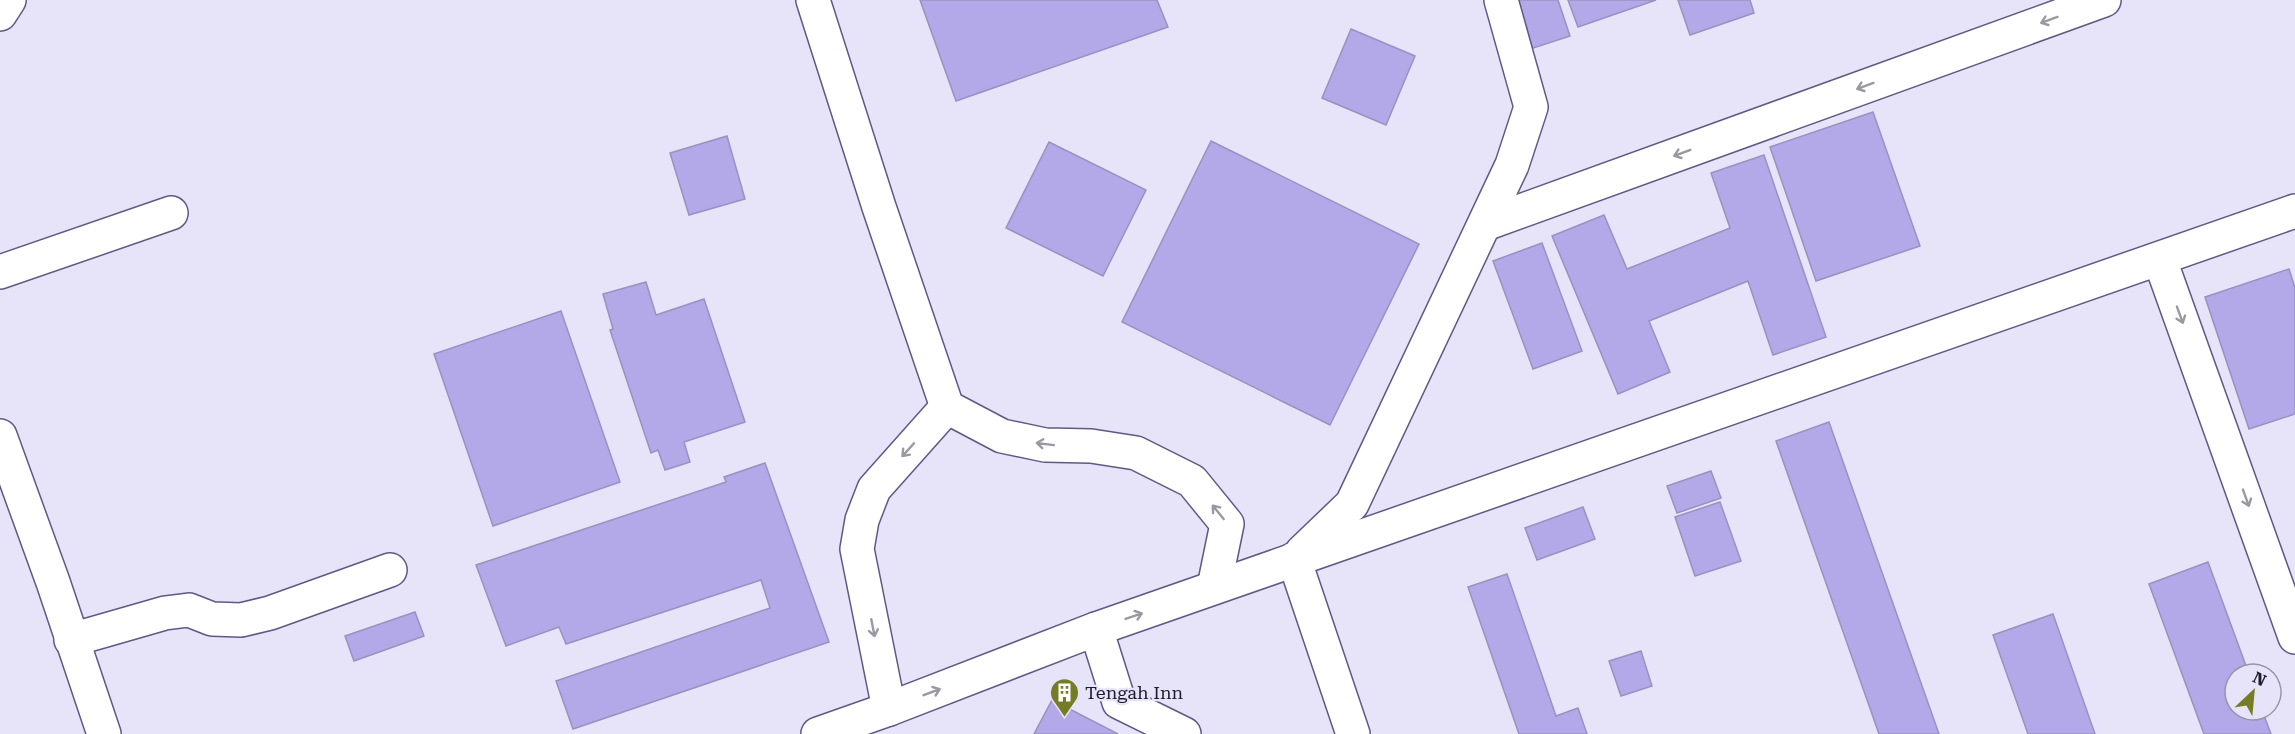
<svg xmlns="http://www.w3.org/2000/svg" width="2295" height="734" font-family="'Roboto Serif',serif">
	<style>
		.building { fill: #b3a8e8; stroke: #9a91c1; stroke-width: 1.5 }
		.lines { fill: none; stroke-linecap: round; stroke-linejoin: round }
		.minor-casing { stroke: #605884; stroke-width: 36 }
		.minor { stroke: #fff; stroke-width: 33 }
		.oneway { stroke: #9a98a1 }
		.labels { text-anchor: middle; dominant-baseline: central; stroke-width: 4.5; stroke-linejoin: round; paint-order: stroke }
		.poi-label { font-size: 18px; fill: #1f1b2e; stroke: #e7e4f9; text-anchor: start }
	</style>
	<rect width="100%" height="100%" fill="#e7e4f9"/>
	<!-- building -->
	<g class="building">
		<path d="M920,0H1157L1168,27L956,101Z"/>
		<path d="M1507,0H1558L1570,36L1524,51Z"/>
		<path d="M1568,0H1656L1578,27Z"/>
		<path d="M1678,0H1750L1754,13L1690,35Z"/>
		<path d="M1351,29L1415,56L1386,125L1322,98Z"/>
		<path d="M1873,112L1920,246L1816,281L1770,147Z"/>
		<path d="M727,136L745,199L689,215L670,153Z"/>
		<path d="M1211,141L1419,244L1330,425L1122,322Z"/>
		<path d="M1049,142L1146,190L1103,276L1006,228Z"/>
		<path d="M1764,155L1826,337L1773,355L1748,281L1649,321L1670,372L1618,394L1552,236L1604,215L1627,269L1730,228L1711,173Z"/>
		<path d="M1542,243L1582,351L1533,369L1493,261Z"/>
		<path d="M2289,269L2295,288V414L2249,429L2205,297Z"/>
		<path d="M646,282L656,315L704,299L745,422L684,442L690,462L665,470L658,450L651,453L610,330L613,329L603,294Z"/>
		<path d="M561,311L620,482L493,526L434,354Z"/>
		<path d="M1829,422L1939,734H1879L1776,441Z"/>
		<path d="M765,463L829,642L573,729L556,681L770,608L761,580L566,644L559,627L506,646L476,565L726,482L724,477Z"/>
		<path d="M1711,471L1721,498L1677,513L1667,486Z"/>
		<path d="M1720,502L1741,561L1695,576L1675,517Z"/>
		<path d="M1583,507L1595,539L1537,560L1525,528Z"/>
		<path d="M2208,562L2249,674H2235V710H2262L2271,734H2204L2149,584Z"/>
		<path d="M1507,574L1556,716L1578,708L1587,734H1519L1468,587Z"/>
		<path d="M415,612L424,636L354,661L345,636Z"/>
		<path d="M2053,614L2095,734H2028L1993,635Z"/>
		<path d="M1641,651L1652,686L1621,696L1609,661Z"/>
		<path d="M1052,700L1118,734H1034Z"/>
	</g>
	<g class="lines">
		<defs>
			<g id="minor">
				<path d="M813,0L879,207L947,407L1002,436L1045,445L1091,446L1136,453L1192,481L1227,524L1214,587"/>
				<path d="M0,14L9,0"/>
				<path d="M1485,224L2104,0"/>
				<path d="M2160,260L2295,637"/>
				<path d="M0,272L171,213"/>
				<path d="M0,436L53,582L104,734"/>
				<path d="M1302,552L1352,504L1512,165L1531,107L1501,0"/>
				<path d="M1294,559L1353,734"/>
				<path d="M1096,629L1119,702L1184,734"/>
				<path d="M71,640L165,613L189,610L212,619L241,620L270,613L390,570"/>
				<path d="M889,709L857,549L862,520L874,489L947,407"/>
				<path d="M818,734L889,709L1096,629L2295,211"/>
			</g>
		</defs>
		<!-- minor casing -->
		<use href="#minor" class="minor-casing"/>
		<!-- minor -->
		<use href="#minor" class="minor"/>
	</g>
	<!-- one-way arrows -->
	<defs><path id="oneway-shaft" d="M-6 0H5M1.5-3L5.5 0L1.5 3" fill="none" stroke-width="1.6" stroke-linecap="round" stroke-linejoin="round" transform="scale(1.5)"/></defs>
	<g class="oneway">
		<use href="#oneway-shaft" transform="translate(2049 20) rotate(160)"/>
		<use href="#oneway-shaft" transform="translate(1865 86) rotate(160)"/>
		<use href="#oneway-shaft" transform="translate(1682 153) rotate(160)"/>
		<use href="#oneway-shaft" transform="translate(2180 315) rotate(70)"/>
		<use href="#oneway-shaft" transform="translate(1045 444) rotate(-173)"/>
		<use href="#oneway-shaft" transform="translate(908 450) rotate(132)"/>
		<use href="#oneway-shaft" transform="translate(2246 498) rotate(70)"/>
		<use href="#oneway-shaft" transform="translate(1218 512) rotate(-129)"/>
		<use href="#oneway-shaft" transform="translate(1134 616) rotate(-19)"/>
		<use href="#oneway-shaft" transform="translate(873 628) rotate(79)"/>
		<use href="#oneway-shaft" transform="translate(932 692) rotate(-21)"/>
	</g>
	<!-- icons -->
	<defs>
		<symbol id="building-pin" viewBox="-11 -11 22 30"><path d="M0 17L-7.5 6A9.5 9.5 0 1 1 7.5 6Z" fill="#767b25" stroke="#e7e4f9"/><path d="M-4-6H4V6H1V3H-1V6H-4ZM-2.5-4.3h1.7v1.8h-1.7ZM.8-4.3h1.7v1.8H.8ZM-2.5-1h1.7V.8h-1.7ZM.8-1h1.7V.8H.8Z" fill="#fff"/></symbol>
	</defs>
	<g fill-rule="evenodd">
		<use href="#building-pin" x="1048" y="676" width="33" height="45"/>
	</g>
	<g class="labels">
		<!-- poi labels -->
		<g class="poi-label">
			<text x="1085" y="692">Tengah Inn</text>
		</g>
	</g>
	<!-- north arrow -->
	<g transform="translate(2253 692) rotate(26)"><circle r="28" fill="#e7e4f9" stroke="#9794a8" stroke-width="1.5"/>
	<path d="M0-4.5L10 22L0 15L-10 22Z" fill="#767b25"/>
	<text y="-9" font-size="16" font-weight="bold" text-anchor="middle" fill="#1f1b2e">N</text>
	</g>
</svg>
